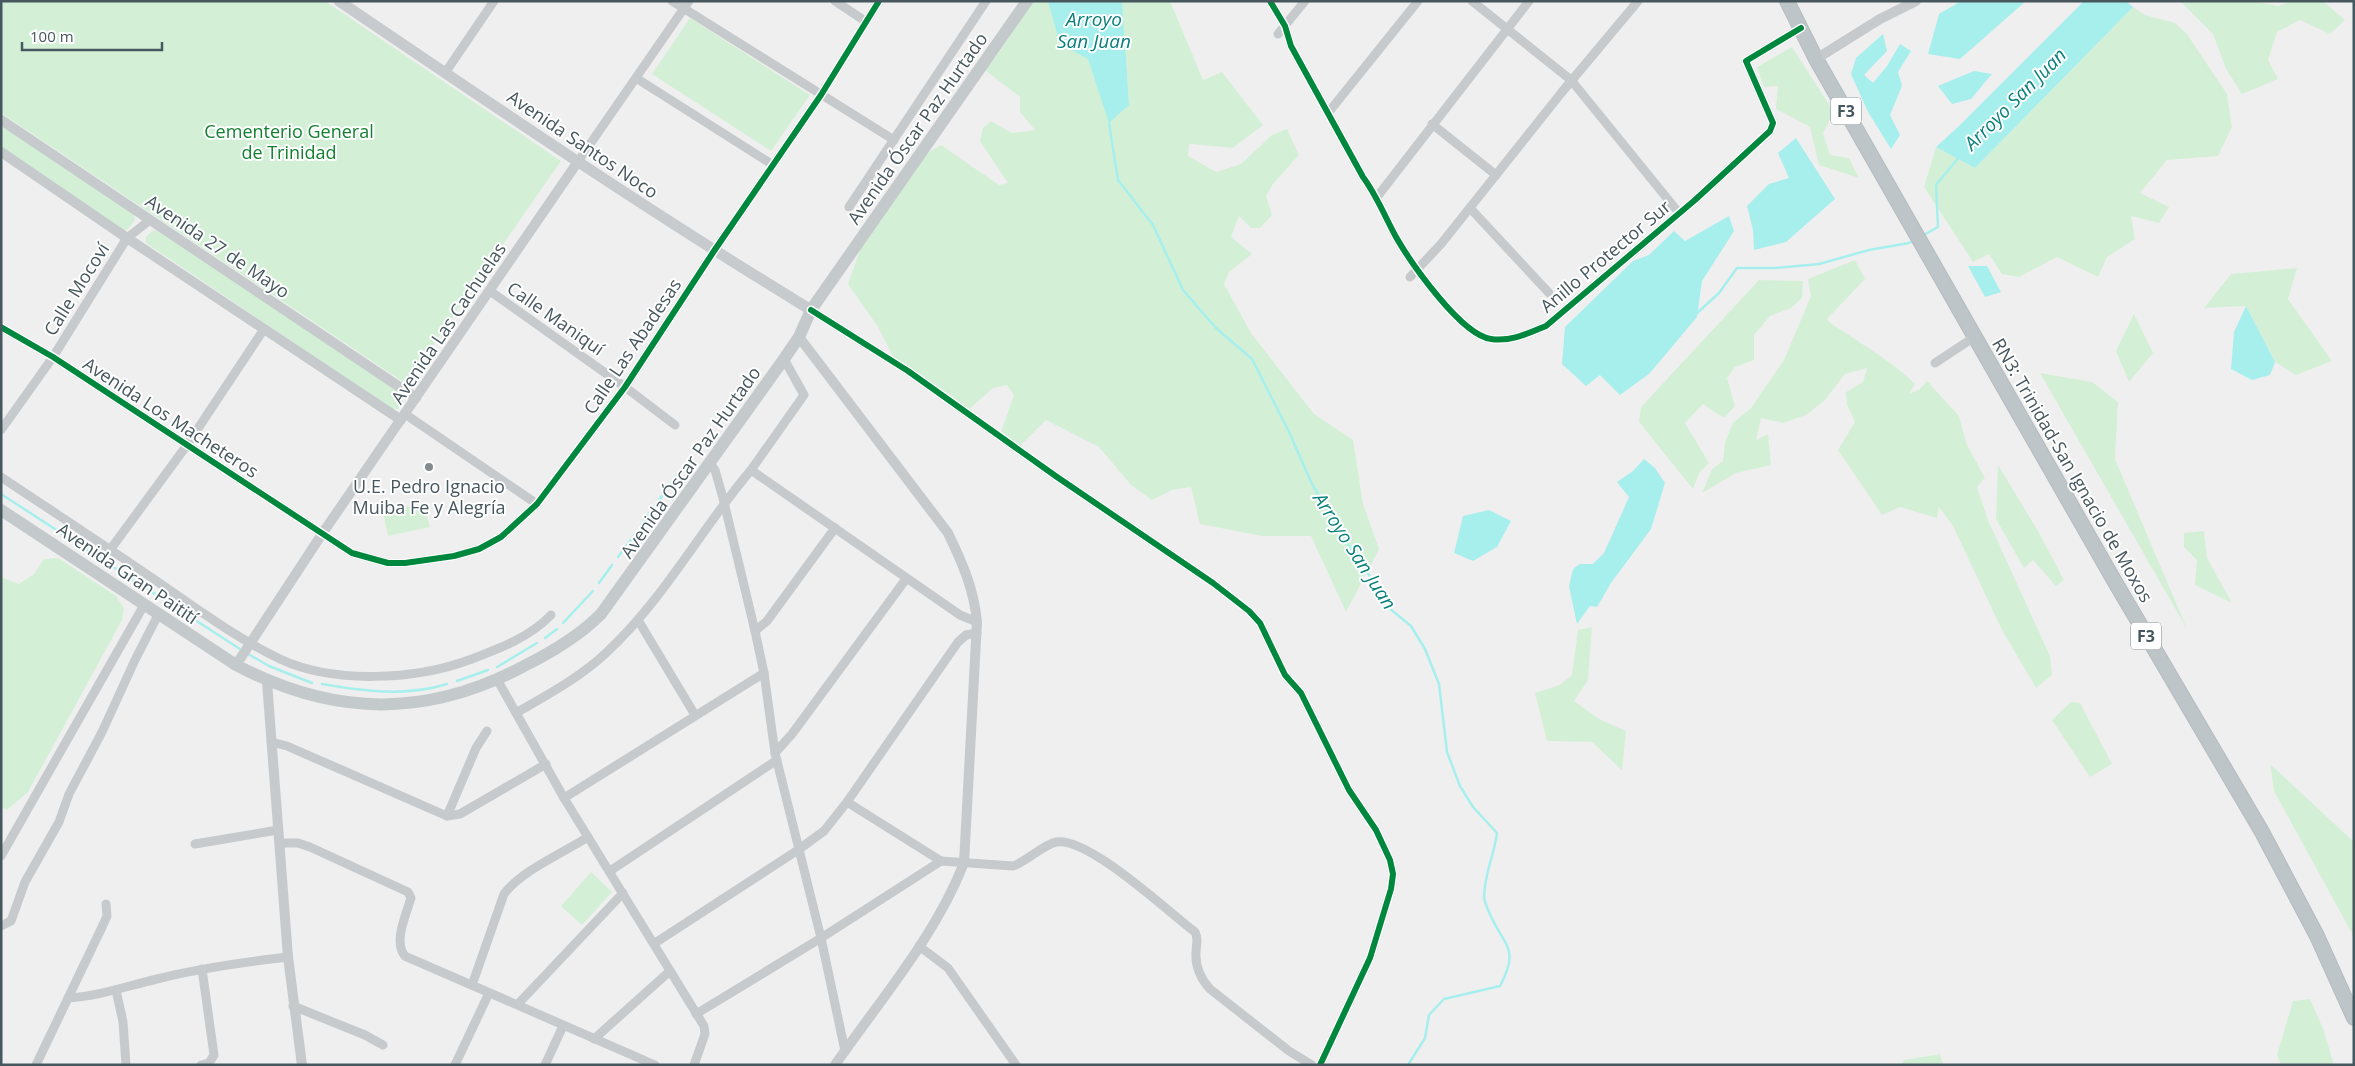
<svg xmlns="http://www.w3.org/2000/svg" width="2355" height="1066" font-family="'Open Sans',sans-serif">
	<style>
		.green { fill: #d3f0d7 }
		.water { fill: #a6efed }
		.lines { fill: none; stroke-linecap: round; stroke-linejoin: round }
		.stream { stroke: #a6efed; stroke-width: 2.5 }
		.trunk-casing { stroke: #b4bcbf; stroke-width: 16 }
		.minor { stroke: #c6cacc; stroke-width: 9 }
		.tertiary { stroke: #c6cacc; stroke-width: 10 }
		.secondary { stroke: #c7cbcd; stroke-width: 11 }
		.primary { stroke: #c4cacb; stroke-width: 12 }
		.trunk { stroke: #bec5c8; stroke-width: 14 }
		.cycleway-casing { stroke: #fff; stroke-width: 9 }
		.cycleway { stroke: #00873e; stroke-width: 6 }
		.poi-dot { fill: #828c90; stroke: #fff; stroke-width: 2 }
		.labels { text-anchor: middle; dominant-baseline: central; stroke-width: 4; stroke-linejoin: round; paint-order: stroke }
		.shield { fill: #fff; stroke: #7e898e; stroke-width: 1 }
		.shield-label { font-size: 16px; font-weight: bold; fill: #46575d }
		.street-label { font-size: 18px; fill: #46575d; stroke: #fff }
		.park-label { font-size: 18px; fill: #138131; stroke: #fff }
		.poi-label { font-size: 18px; fill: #46575d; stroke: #fff }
		.water-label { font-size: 19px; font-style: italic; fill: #0a807c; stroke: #fff }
	</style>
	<rect width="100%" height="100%" fill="#f0efef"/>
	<!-- green -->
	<g class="green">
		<path d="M1,1H325L561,161L406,384L1,113Z"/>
		<path d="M1032,1H1170L1203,80L1222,72L1263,125L1233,148L1189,144L1188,156L1216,172L1241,164L1272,135L1287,129L1299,155L1273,184L1266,196L1272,215L1260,228H1251L1239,216L1231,237L1252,254L1229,272L1224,284L1251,333L1314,414L1353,440L1363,504L1379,549L1346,612L1311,536H1262L1200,524L1191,487L1172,490L1152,500L1131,485L1099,447L1046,420L1020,446L1001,432L1014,395L1007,385L993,388L966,412L898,366L878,327L848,284L862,244L906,179L929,152L941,145L999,185L1008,183L980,141L983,128L991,121L1012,133L1035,130L1020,112V97L985,70L1000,51Z"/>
		<path d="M2180,1H2254L2278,6L2291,1H2323L2345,20L2330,34L2300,20L2277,32L2268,60L2278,79L2242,94L2226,69L2213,34Z"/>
		<path d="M2133,7L2145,15L2175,23L2187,34L2227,94L2232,127L2218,156L2167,160L2140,193L2169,207L2159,223L2131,216L2135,239L2107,257L2098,277L2057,257L2019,277L2002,274L1989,254L1973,262L1924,187L1936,147L1975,168Z"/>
		<path d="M690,18L810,95L771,151L652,74Z"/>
		<path d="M1792,47L1834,112L1823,133L1830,155L1849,158L1859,178L1819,165L1810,127L1776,109L1778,86L1764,87L1757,67Z"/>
		<path d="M1,124L134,214L135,220L127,230H122L1,148Z"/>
		<path d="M153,230L159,231L403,394V401L398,409H392L146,243V237Z"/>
		<path d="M1855,260L1865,279L1827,319C1833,327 1841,329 1849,335C1871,350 1896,365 1915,384L1909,394L1920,389L1927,381L1959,416L1967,445L1985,478L1977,487L1988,520L2050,656L2052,675L2036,688L2002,630L1953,526L1939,507L1937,518L1900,507L1882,515L1838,450L1855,422L1847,405L1846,392L1863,382L1867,368L1845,374L1825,400L1806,415L1783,423L1761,418L1756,440L1768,434L1771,465L1736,473L1702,493L1712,469L1723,461L1725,442L1733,423L1751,408L1784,360L1811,296L1808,279Z"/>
		<path d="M2297,268L2288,299L2332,361L2296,375L2275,362L2246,306L2204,308L2231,274Z"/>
		<path d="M1759,280L1803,281L1802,298L1791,308L1770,316L1754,335V360L1735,367L1727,378L1735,406L1724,418L1703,404L1685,423L1709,463L1699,473L1693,489L1639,422L1641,407Z"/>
		<path d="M2134,314L2153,353L2129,382L2116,351Z"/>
		<path d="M2040,373L2092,382L2118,402L2115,459L2187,629Z"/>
		<path d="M1998,465L2038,531L2064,580L2056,586L2033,560L2024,568L1996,519Z"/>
		<path d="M423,503L430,527L388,536L383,512Z"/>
		<path d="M2204,531L2207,558L2232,603L2195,585L2197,560L2184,547V533Z"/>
		<path d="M58,558L116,596L124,608L122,620L28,792L7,810L1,807V577L19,584L34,574L44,559Z"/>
		<path d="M1592,627L1588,680L1574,701L1599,719L1626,731L1622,770L1592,742L1547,741L1535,693L1560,685L1572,675L1578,630Z"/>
		<path d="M2071,702L2080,703L2112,764L2090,777L2052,720Z"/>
		<path d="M2270,764L2354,842V937L2274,791Z"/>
		<path d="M591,872L612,892L582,925L561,906Z"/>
		<path d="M2310,999L2324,1031L2333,1062L2332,1065H2281L2277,1055L2293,1001Z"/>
		<path d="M1940,1054L1943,1065H1901L1904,1060Z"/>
	</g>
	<!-- water -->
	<g class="water">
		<path d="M1048,1H1122L1129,105L1109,123L1088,59L1060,44Z"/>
		<path d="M1961,1H2026L1960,59L1928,54L1939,14Z"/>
		<path d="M2084,1H2126L2133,7L1975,168L1936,147L1960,125Z"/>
		<path d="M1883,34L1887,51L1864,75L1873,83L1887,66L1900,44L1911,51L1898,72L1902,86L1890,115L1900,135L1891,149L1868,112L1851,74L1856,58Z"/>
		<path d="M1974,71L1992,74L1971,99L1952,104L1938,86Z"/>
		<path d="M1796,138L1835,199L1786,242L1754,250L1753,230L1747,206L1769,184L1789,178L1778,153Z"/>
		<path d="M1729,216L1734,231L1702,281L1697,317L1649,374L1620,395L1600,375L1586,386L1562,364L1565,327L1633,261L1649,255L1674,231L1685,241Z"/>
		<path d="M1968,266H1987L2001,292L1985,297Z"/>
		<path d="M2246,306L2275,362L2270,375L2252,380L2231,369L2234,332Z"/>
		<path d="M1644,459L1655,468L1665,483L1651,529L1611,583L1597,607L1590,606L1577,624L1569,586L1573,569L1580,564H1593L1604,553L1629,497L1617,482L1633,471Z"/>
		<path d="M1489,510L1511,521L1497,547L1473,561L1454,553L1463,516Z"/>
	</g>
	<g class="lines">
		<!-- stream -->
		<g class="stream">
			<path d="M1109,123L1118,180L1153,225L1183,290L1216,328L1252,359L1289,432L1312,484L1345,540L1369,575L1389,608L1411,626L1425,649L1439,684L1447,752L1460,786L1473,807L1497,833C1494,856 1484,874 1484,898C1485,903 1487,908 1489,912C1503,946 1521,947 1500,986L1444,999L1429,1015L1425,1038L1408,1065"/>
			<path d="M1922,236L1938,227L1936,185L1959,157"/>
			<path d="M1695,315L1719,293L1737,268H1774L1819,264L1869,250L1909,243L1915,240"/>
			<path d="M1,494L243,651"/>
			<path d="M641,525L680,471"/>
			<path d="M618,557L636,533"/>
			<path d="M599,583L612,565"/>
			<path d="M563,623L593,591"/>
			<path d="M545,638L557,629"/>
			<path d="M248,654L269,666L312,683"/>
			<path d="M497,667L537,643"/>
			<path d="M457,681L488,670"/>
			<path d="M322,684C363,691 406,697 447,684"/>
		</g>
		<defs>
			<path id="trunk" d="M1787,1L1816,59L2115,582L2262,832L2317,936L2354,1018"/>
		</defs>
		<!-- trunk casing -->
		<use href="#trunk" class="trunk-casing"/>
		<!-- minor -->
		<g class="minor">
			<path d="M672,1L894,140"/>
			<path d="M835,1L865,21"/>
			<path d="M1270,1L1285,26L1291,46L1363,177C1377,196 1385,217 1396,237C1411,263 1461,335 1491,339C1511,342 1529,333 1546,326L1695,200L1770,131L1773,123L1746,61L1801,28"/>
			<path d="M1472,1L1571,80L1679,213"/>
			<path d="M1278,34L1305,1"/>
			<path d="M445,73L494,1"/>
			<path d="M636,78L773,165"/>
			<path d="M1328,113L1418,1"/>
			<path d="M1432,124L1496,175"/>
			<path d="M577,163L689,1"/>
			<path d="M1377,197L1529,1"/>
			<path d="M849,207L986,1"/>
			<path d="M1470,208L1549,293"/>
			<path d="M1410,277L1441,244L1562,92L1638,1"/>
			<path d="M490,291L625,387L675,425"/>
			<path d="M811,310L908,371L1057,477L1213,583L1249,611L1260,623L1285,675L1301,693L1349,790L1376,830L1390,860L1393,874L1391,889L1370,958L1320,1065"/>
			<path d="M1,327L53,357L352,553L388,563H405L454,556L479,549L501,537L537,504L625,387L714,251L821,95L879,1"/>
			<path d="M1935,363L1976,336"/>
			<path d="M405,414L537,504"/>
			<path d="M1,430L53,357L127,238L150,220"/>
			<path d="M710,463L715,470L723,498L755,631L764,673L775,753L821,938L845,1051"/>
			<path d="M751,470L804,395L784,359"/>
			<path d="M1,477C52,511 104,545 155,580C196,608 236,638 280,659C333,684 415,680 469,660C498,649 529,638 551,615"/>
			<path d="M110,550L187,445L264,329"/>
			<path d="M638,620L695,715"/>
			<path d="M755,631L767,621L835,528"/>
			<path d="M498,681L564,798L704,1026L705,1034L694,1065"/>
			<path d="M516,713C547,695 581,677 607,652C664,599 701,529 751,470L960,615L977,622"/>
			<path d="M271,742L287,746L447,816L460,814L546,764"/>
			<path d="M775,753L792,734L906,579"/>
			<path d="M564,798L764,673"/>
			<path d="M447,816L476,748L487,731"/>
			<path d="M280,843H298L310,847L408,892L411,898C406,915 393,942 405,956L655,1065"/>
			<path d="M195,844L278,830"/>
			<path d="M1,856L144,605"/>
			<path d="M941,861L1013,866C1027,861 1043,845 1056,842C1088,836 1168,912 1195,932C1199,939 1196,944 1196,952C1195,967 1200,978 1210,989L1289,1051L1312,1065"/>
			<path d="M610,871L777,760"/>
			<path d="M1,926L11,921L25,882L59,822L69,794L102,732L135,660L158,615"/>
			<path d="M655,943L798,850L824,831L847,802L958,642L966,635L977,633"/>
			<path d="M919,946L948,968L1016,1065"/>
			<path d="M472,985L504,894C521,871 563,853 588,837"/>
			<path d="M116,990L123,1022L126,1065"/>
			<path d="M68,998C99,996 127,986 157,979C200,968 244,962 288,957"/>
			<path d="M518,1004L623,893"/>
			<path d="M293,1006L365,1035L383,1045"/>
			<path d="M696,1014L821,938L941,861L847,802"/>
			<path d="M594,1039L670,971"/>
			<path d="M36,1065L103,925L107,916L106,904"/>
			<path d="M201,1065L209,1063L214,1055L202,969"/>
			<path d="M455,1065L489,993"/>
			<path d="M545,1065L563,1026"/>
		</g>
		<!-- tertiary -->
		<g class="tertiary">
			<path d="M1816,59L1880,19L1916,1"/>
			<path d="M1,120L416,398"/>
			<path d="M1,152L127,238L401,420"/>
			<path d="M799,337L948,533C962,562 974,589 977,622L964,863C935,937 880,1000 835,1065"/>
			<path d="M236,665L322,534L577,163"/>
			<path d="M267,682L288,957L302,1065"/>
		</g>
		<!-- secondary -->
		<path class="secondary" d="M339,1C495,107 650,212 811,310"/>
		<!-- primary -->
		<path class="primary" d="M1,510L236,665C334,717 428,718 526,665C554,651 579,636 601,614L784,359L799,337L811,310L1027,1"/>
		<!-- trunk -->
		<use href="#trunk" class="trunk"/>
		<defs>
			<g id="cycleway">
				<path d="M1270,1L1285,26L1291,46L1363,177C1377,196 1385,217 1396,237C1411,263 1461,335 1491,339C1511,342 1529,333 1546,326L1695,200L1770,131L1773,123L1746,61L1801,28"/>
				<path d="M811,310L908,371L1057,477L1213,583L1249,611L1260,623L1285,675L1301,693L1349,790L1376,830L1390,860L1393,874L1391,889L1370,958L1320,1065"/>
				<path d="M1,327L53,357L352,553L388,563H405L454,556L479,549L501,537L537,504L625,387L714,251L821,95L879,1"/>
			</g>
		</defs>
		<!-- cycleway casing -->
		<use href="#cycleway" class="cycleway-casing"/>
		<!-- cycleway -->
		<use href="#cycleway" class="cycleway"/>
	</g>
	<!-- markers -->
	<circle class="poi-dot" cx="429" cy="467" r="5"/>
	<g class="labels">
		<!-- shield labels -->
		<g class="shield">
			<rect x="1831" y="97.5" width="30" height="27" rx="4"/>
			<rect x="2131" y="622.5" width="30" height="27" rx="4"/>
		</g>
		<g class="shield-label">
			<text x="1846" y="111">F3</text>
			<text x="2146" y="636">F3</text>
		</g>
		<!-- street labels -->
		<g class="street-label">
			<text transform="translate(917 128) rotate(-55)">Avenida Óscar Paz Hurtado</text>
			<text transform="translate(583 144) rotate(34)">Avenida Santos Noco</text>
			<text transform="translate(218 246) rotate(34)">Avenida 27 de Mayo</text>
			<text transform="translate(1605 256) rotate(-40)">Anillo Protector Sur</text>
			<text transform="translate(76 289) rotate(-58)">Calle Mocoví</text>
			<text transform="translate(556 318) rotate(35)">Calle Maniquí</text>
			<text transform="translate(448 323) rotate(-56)">Avenida Las Cachuelas</text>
			<text transform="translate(632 346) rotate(-56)">Calle Las Abadesas</text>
			<text transform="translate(171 417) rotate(33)">Avenida Los Macheteros</text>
			<text transform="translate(690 462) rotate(-55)">Avenida Óscar Paz Hurtado</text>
			<text transform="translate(2073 470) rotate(60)">RN3: Trinidad-San Ignacio de Moxos</text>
			<text transform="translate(128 573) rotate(34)">Avenida Gran Paitití</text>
		</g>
		<!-- park labels -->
		<g class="park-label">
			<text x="289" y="131">Cementerio General<tspan x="289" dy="21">de Trinidad</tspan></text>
		</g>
		<!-- poi labels -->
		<g class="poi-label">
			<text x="429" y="486">U.E. Pedro Ignacio<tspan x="429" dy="21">Muiba Fe y Alegría</tspan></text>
		</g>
		<!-- water labels -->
		<g class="water-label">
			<text x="1094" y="19">Arroyo<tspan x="1094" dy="22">San Juan</tspan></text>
			<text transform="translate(2015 99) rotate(-45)">Arroyo San Juan</text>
			<text transform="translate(1355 551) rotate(57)">Arroyo San Juan</text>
		</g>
	</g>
	<!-- border -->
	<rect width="2355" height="1066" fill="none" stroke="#46575d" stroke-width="5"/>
	<!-- scale -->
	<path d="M22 42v8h140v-8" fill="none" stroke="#46575d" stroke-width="2.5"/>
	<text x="30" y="42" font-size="15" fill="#46575d" stroke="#ffffff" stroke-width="4" paint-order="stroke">100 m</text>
</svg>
